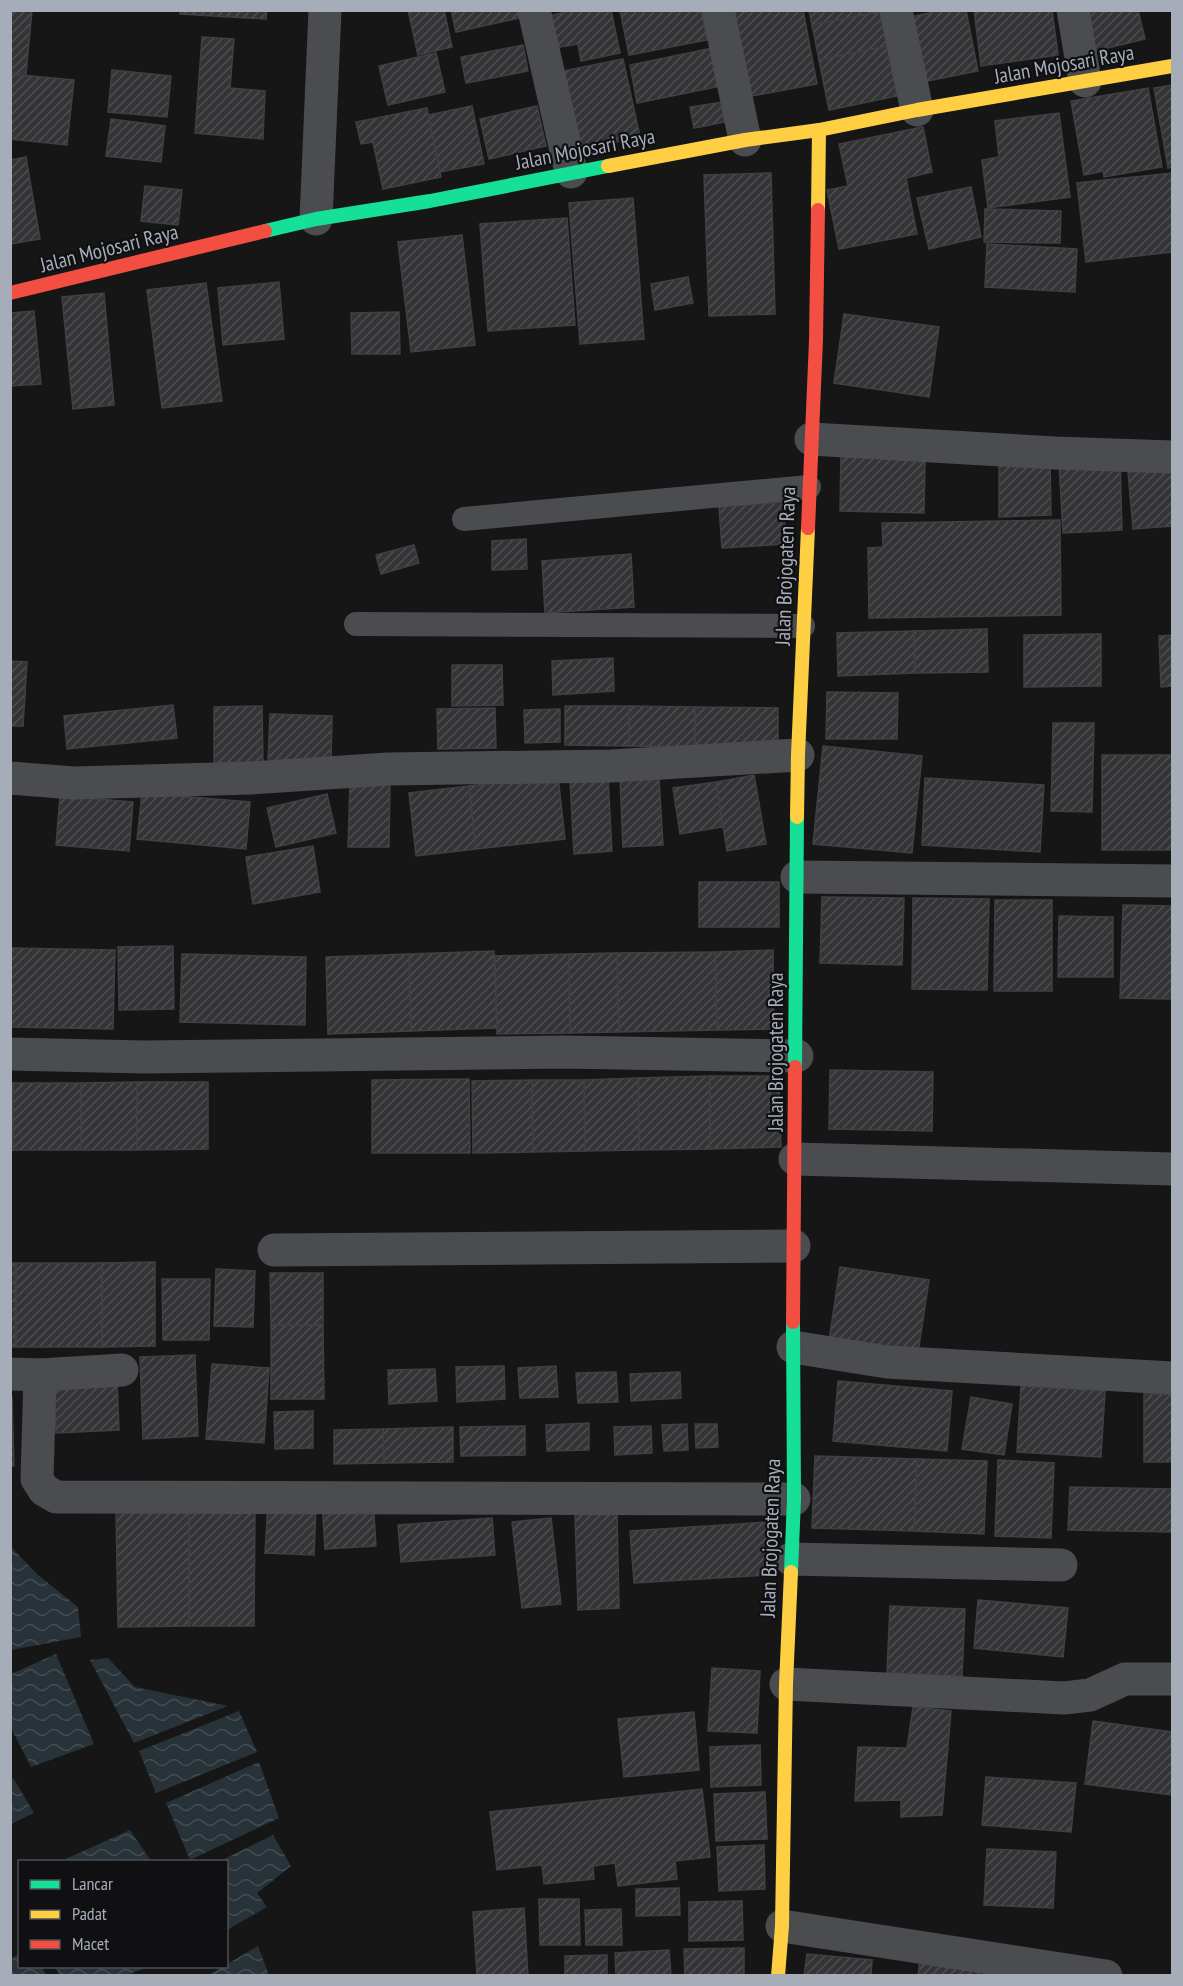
<svg xmlns="http://www.w3.org/2000/svg" width="1183" height="1986" font-family="'PT Sans Narrow',sans-serif">
	<style>
		.water { fill: url(#water-waves) }
		.building { fill: url(#building-hatch); stroke: #3f4043; stroke-width: 1.5 }
		.lines { fill: none; stroke-linecap: round; stroke-linejoin: round }
		.lane { stroke: #4a4c4f; stroke-width: 24 }
		.street { stroke: #4a4c4f; stroke-width: 33 }
		.fast { stroke: #16e098; stroke-width: 14 }
		.slow { stroke: #ffcf43; stroke-width: 14 }
		.jam { stroke: #f24e42; stroke-width: 14 }
		.labels { text-anchor: middle; dominant-baseline: central; stroke-width: 4.5; stroke-linejoin: round; paint-order: stroke }
		.street-label { font-size: 21px; fill: #a6adb9; stroke: #101012 }
	</style>
	<defs>
		<pattern id="water-waves" width="16" height="10" patternUnits="userSpaceOnUse" patternTransform="scale(1.5)"><rect width="16" height="10" fill="#283239"/><path d="M0 5q4-4 8 0t8 0" fill="none" stroke="#444d54"/></pattern>
		<pattern id="building-hatch" width="6" height="6" patternUnits="userSpaceOnUse" patternTransform="scale(1.5)"><rect width="6" height="6" fill="#343436"/><path d="M-1 1l2-2M0 6l6-6M5 7l2-2" fill="none" stroke="#4e4f51"/></pattern>
	</defs>
	<rect width="100%" height="100%" fill="#161616"/>
	<!-- water -->
	<g class="water">
		<path d="M11,1547L37,1574L78,1607L81,1637L11,1650Z"/>
		<path d="M56,1654L94,1744L31,1767L11,1728V1674Z"/>
		<path d="M108,1658L135,1687L228,1706L134,1743L90,1660Z"/>
		<path d="M239,1711L257,1752L156,1793L139,1751Z"/>
		<path d="M259,1762L279,1818L190,1860L166,1803Z"/>
		<path d="M14,1779L34,1813L11,1824V1780Z"/>
		<path d="M130,1830L151,1861H61Z"/>
		<path d="M273,1835L291,1866L257,1893L267,1907L227,1930L226,1862L220,1861Z"/>
		<path d="M258,1946L269,1975H208L223,1967L226,1966L227,1964Z"/>
		<path d="M19,1954L20,1966L42,1967L46,1975H11V1959Z"/>
		<path d="M55,1967H148L127,1975H60Z"/>
	</g>
	<!-- building -->
	<g class="building">
		<path d="M10,10H32L26,74L10,73Z"/>
		<path d="M180,10H267L266,19L180,14Z"/>
		<path d="M408,10H444L452,47L418,55Z"/>
		<path d="M451,10H526L528,16L456,32Z"/>
		<path d="M575,10H611L620,53L581,61L578,44L555,48L548,16Z"/>
		<path d="M620,10H701L707,40L629,55Z"/>
		<path d="M731,10H803L817,84L747,97Z"/>
		<path d="M809,10H879L880,12L812,25Z"/>
		<path d="M944,10H966L978,71L917,83L904,18Z"/>
		<path d="M974,10H1052L1058,55L981,66Z"/>
		<path d="M1082,10H1138L1145,39L1091,52Z"/>
		<path d="M880,12L887,46L819,60L812,25Z"/>
		<path d="M202,37L234,39L230,88L265,91L263,139L195,133Z"/>
		<path d="M523,45L528,71L466,83L461,57Z"/>
		<path d="M887,46L897,96L829,110L819,60Z"/>
		<path d="M713,48L721,86L637,103L630,65Z"/>
		<path d="M436,53L445,92L388,105L379,66Z"/>
		<path d="M623,59L640,137L580,150L563,71Z"/>
		<path d="M112,70L171,76L167,117L108,112Z"/>
		<path d="M10,74L74,80L67,145L10,139Z"/>
		<path d="M1172,85V167L1168,168L1154,88Z"/>
		<path d="M1148,88L1162,167L1104,177L1103,171L1084,175L1071,101Z"/>
		<path d="M722,102L725,122L694,128L690,107Z"/>
		<path d="M472,106L484,164L440,172L428,115Z"/>
		<path d="M537,106L546,146L489,159L480,119Z"/>
		<path d="M427,108L441,177L383,189L373,142L361,144L356,122Z"/>
		<path d="M1059,113L1070,197L988,208L982,160L999,157L995,121Z"/>
		<path d="M111,119L165,126L161,162L106,156Z"/>
		<path d="M923,127L932,172L906,178L917,234L839,249L827,190L848,186L839,144Z"/>
		<path d="M26,157L40,239L10,244V160Z"/>
		<path d="M771,173L775,314L709,316L704,175Z"/>
		<path d="M1172,173V252L1086,262L1077,183Z"/>
		<path d="M145,186L182,190L178,225L141,221Z"/>
		<path d="M971,187L981,237L929,249L917,198Z"/>
		<path d="M633,198L644,339L580,344L569,203Z"/>
		<path d="M985,209L1061,211L1060,243L984,242Z"/>
		<path d="M567,218L575,325L488,331L480,224Z"/>
		<path d="M462,235L475,345L411,352L398,242Z"/>
		<path d="M987,244L1077,249L1075,292L985,287Z"/>
		<path d="M688,277L693,303L655,310L651,284Z"/>
		<path d="M279,282L284,339L223,345L218,288Z"/>
		<path d="M206,283L222,401L162,408L147,290Z"/>
		<path d="M104,293L114,405L73,409L62,297Z"/>
		<path d="M34,311L41,384L10,386V313Z"/>
		<path d="M399,312L400,354H352L351,313Z"/>
		<path d="M844,314L939,327L929,397L834,383Z"/>
		<path d="M841,454L925,457L924,513L840,511Z"/>
		<path d="M1120,459L1122,530L1063,533L1059,463Z"/>
		<path d="M1050,463L1051,515L999,517V465Z"/>
		<path d="M1172,468V526L1133,529L1128,472Z"/>
		<path d="M783,502L786,544L722,548L719,507Z"/>
		<path d="M1060,520L1061,615L869,618L868,548L883,547L882,523Z"/>
		<path d="M526,539L527,569L492,570V541Z"/>
		<path d="M414,545L419,563L381,574L376,555Z"/>
		<path d="M631,554L634,607L545,613L542,561Z"/>
		<path d="M987,629L988,672L915,673L914,631Z"/>
		<path d="M914,631L915,673L838,676L837,633Z"/>
		<path d="M1101,634V686L1024,687V635Z"/>
		<path d="M1172,635V686L1161,687L1159,636Z"/>
		<path d="M613,658L614,691L553,695L552,661Z"/>
		<path d="M10,661L27,662L23,726H10Z"/>
		<path d="M452,665H502L503,705L452,706Z"/>
		<path d="M827,692L898,693L897,739H826Z"/>
		<path d="M173,705L177,738L67,749L64,716Z"/>
		<path d="M262,706L263,762L214,763V707Z"/>
		<path d="M565,706H629V746L565,745Z"/>
		<path d="M629,706L695,707V747L629,746Z"/>
		<path d="M695,707L778,708V748L695,747Z"/>
		<path d="M495,708L496,748L438,749L437,709Z"/>
		<path d="M560,709V742L525,743L524,710Z"/>
		<path d="M270,714L332,716L331,765L268,762Z"/>
		<path d="M1053,723H1094L1092,812L1051,811Z"/>
		<path d="M823,746L922,756L912,853L813,844Z"/>
		<rect x="1102" y="755" width="70" height="95"/>
		<path d="M754,775L766,844L727,851L716,782Z"/>
		<path d="M558,776L565,839L476,849L469,786Z"/>
		<path d="M608,777L612,851L574,854L570,780Z"/>
		<path d="M659,778L663,845L623,847L620,780Z"/>
		<path d="M925,778L1044,785L1040,852L922,845Z"/>
		<path d="M350,782L390,783L389,847H348Z"/>
		<path d="M716,782L723,827L680,834L673,788Z"/>
		<path d="M469,786L476,849L416,856L409,793Z"/>
		<path d="M142,793L250,802L246,849L137,839Z"/>
		<path d="M327,794L336,833L276,847L267,808Z"/>
		<path d="M60,796L133,802L129,851L56,845Z"/>
		<path d="M313,846L320,892L253,904L246,857Z"/>
		<rect x="699" y="882" width="80" height="45"/>
		<path d="M822,897L904,898L902,965L820,963Z"/>
		<path d="M913,898L989,899L987,990L912,989Z"/>
		<path d="M995,900H1052V991H994Z"/>
		<path d="M1123,905L1172,906V999L1120,998Z"/>
		<path d="M1059,916L1113,917V977H1058Z"/>
		<path d="M173,946L174,1009L119,1010L118,947Z"/>
		<path d="M10,948L115,950L113,1029L10,1027Z"/>
		<path d="M773,950L774,1029L717,1030L715,952Z"/>
		<path d="M494,951L497,1028L411,1031L409,954Z"/>
		<path d="M715,952L717,1030L619,1032L617,953Z"/>
		<path d="M617,953L619,1032L570,1033L569,954Z"/>
		<path d="M182,954L306,957L305,1025L180,1022Z"/>
		<path d="M409,954L411,1031L328,1034L326,957Z"/>
		<path d="M569,954L570,1033L497,1034L495,956Z"/>
		<path d="M830,1070L933,1072L932,1131L829,1129Z"/>
		<path d="M710,1076V1149L639,1150L638,1078Z"/>
		<path d="M710,1076H779L781,1147L710,1149Z"/>
		<path d="M638,1078L639,1150L585,1151L584,1080Z"/>
		<path d="M469,1079L470,1153H372V1080Z"/>
		<path d="M532,1080L533,1152L473,1153L472,1081Z"/>
		<path d="M532,1080H584L585,1151L533,1152Z"/>
		<path d="M137,1082V1150H81V1083Z"/>
		<path d="M137,1082H208V1149L137,1150Z"/>
		<rect x="10" y="1083" width="3" height="67"/>
		<rect x="13" y="1083" width="68" height="67"/>
		<path d="M155,1262V1346L102,1347V1263Z"/>
		<rect x="10" y="1263" width="6" height="84"/>
		<rect x="16" y="1263" width="86" height="84"/>
		<path d="M840,1267L929,1280L918,1353L829,1341Z"/>
		<path d="M216,1269L255,1271L253,1327L214,1326Z"/>
		<path d="M270,1273H323V1325H271Z"/>
		<path d="M162,1279H210L209,1340H163Z"/>
		<path d="M271,1325H323L324,1399H271Z"/>
		<path d="M195,1355L198,1436L143,1439L140,1357Z"/>
		<path d="M212,1364L269,1368L264,1443L206,1439Z"/>
		<path d="M504,1366L505,1399L457,1402L456,1367Z"/>
		<path d="M556,1366L558,1397L520,1398L518,1368Z"/>
		<path d="M435,1369L437,1401L389,1404L388,1370Z"/>
		<path d="M616,1372L618,1402L578,1403L576,1373Z"/>
		<path d="M680,1372L681,1398L631,1401L630,1374Z"/>
		<path d="M117,1380L119,1430L56,1433L54,1383Z"/>
		<path d="M838,1381L952,1391L947,1451L833,1441Z"/>
		<path d="M1021,1386L1105,1391L1101,1457L1017,1452Z"/>
		<rect x="1144" y="1394" width="28" height="68"/>
		<path d="M10,1397H12L14,1466H10Z"/>
		<path d="M971,1397L1012,1404L1004,1455L962,1449Z"/>
		<path d="M313,1411V1448L275,1449L274,1412Z"/>
		<path d="M589,1423V1450L547,1451L546,1425Z"/>
		<path d="M687,1424L688,1450L664,1451L662,1425Z"/>
		<path d="M695,1424H717L718,1447L696,1448Z"/>
		<path d="M525,1426V1455L461,1456L460,1427Z"/>
		<path d="M651,1426L652,1453L615,1455L614,1427Z"/>
		<path d="M453,1427V1462L384,1463L383,1429Z"/>
		<path d="M383,1429L384,1463L334,1464V1430Z"/>
		<path d="M815,1456L917,1459L914,1531L812,1528Z"/>
		<path d="M917,1459L987,1461L984,1534L914,1531Z"/>
		<path d="M998,1460L1054,1463L1051,1538L995,1536Z"/>
		<path d="M1070,1487L1172,1489V1532L1068,1530Z"/>
		<path d="M373,1499L376,1546L325,1549L322,1502Z"/>
		<path d="M268,1504L316,1507L314,1555L265,1553Z"/>
		<path d="M116,1508L189,1509V1626L118,1627Z"/>
		<path d="M189,1509H255L254,1626H189Z"/>
		<path d="M617,1513L619,1608L578,1610L575,1514Z"/>
		<path d="M492,1518L495,1555L401,1562L398,1525Z"/>
		<path d="M551,1518L561,1604L522,1608L512,1522Z"/>
		<path d="M768,1522L770,1575L634,1583L630,1531Z"/>
		<path d="M978,1600L1068,1608L1063,1657L974,1648Z"/>
		<path d="M890,1606L965,1609L962,1676L887,1673Z"/>
		<path d="M712,1668L760,1671L757,1733L708,1731Z"/>
		<path d="M913,1707L951,1711L942,1815L901,1817V1800L855,1801L858,1747L907,1748Z"/>
		<path d="M694,1712L699,1770L624,1777L618,1719Z"/>
		<path d="M1093,1721L1172,1732V1795L1085,1784Z"/>
		<path d="M760,1745L761,1785L711,1787L710,1747Z"/>
		<path d="M986,1777L1076,1783L1071,1832L982,1825Z"/>
		<path d="M702,1789L710,1857L675,1861L677,1879L618,1886L615,1863L593,1866L594,1879L544,1884L542,1865L497,1870L490,1812Z"/>
		<path d="M765,1792L767,1839L716,1841L714,1794Z"/>
		<path d="M764,1845L765,1889L719,1891L717,1847Z"/>
		<path d="M987,1849L1056,1852L1053,1908L984,1905Z"/>
		<path d="M679,1888L680,1915L636,1916V1889Z"/>
		<path d="M539,1899H579L580,1945H540Z"/>
		<path d="M742,1901L743,1940L689,1941V1902Z"/>
		<path d="M524,1908L528,1976H477L473,1912Z"/>
		<path d="M621,1909L622,1945H586L585,1910Z"/>
		<path d="M744,1948V1976H685L684,1949Z"/>
		<path d="M669,1950L671,1976H616L615,1953Z"/>
		<path d="M807,1954L872,1960L871,1976H804Z"/>
		<path d="M607,1955V1976H565V1956Z"/>
		<path d="M920,1959L1025,1976H918Z"/>
	</g>
	<g class="lines">
		<!-- lane -->
		<g class="lane">
			<path d="M464,519L809,487"/>
			<path d="M356,624L803,626"/>
		</g>
		<!-- street -->
		<g class="street">
			<path d="M534,10L571,172"/>
			<path d="M718,10L745,140"/>
			<path d="M896,10L917,110"/>
			<path d="M1073,10L1085,81"/>
			<path d="M316,219L325,10"/>
			<path d="M811,439L1055,453L1172,457"/>
			<path d="M10,778L74,783L251,778L388,769L611,766L798,755"/>
			<path d="M797,877L1172,881"/>
			<path d="M10,1054L143,1057L563,1052L797,1056"/>
			<path d="M795,1159L1172,1169"/>
			<path d="M274,1250L794,1246"/>
			<path d="M793,1347L887,1362L1172,1378"/>
			<path d="M10,1374L40,1375L122,1370"/>
			<path d="M40,1375L37,1479L44,1490L56,1497L794,1499"/>
			<path d="M791,1559L1061,1565"/>
			<path d="M786,1684L1064,1698L1090,1695L1125,1679H1172"/>
			<path d="M782,1926L1106,1976"/>
		</g>
		<!-- fast -->
		<g class="fast">
			<path d="M265,231L316,219L430,201L608,166"/>
			<path d="M795,1067L797,817"/>
			<path d="M791,1572L794,1499L793,1322"/>
		</g>
		<!-- slow -->
		<g class="slow">
			<path d="M608,166L745,140L819,130L917,110L1172,66"/>
			<path d="M818,210L819,130"/>
			<path d="M797,817L798,755L808,528"/>
			<path d="M778,1976L782,1926L786,1684L791,1572"/>
		</g>
		<!-- jam -->
		<g class="jam">
			<path d="M10,293L265,231"/>
			<path d="M808,528L816,340L818,210"/>
			<path d="M793,1322L795,1067"/>
		</g>
	</g>
	<g class="labels">
		<!-- street labels -->
		<g class="street-label">
			<text transform="translate(1064 64) rotate(-10)">Jalan Mojosari Raya</text>
			<text transform="translate(585 149) rotate(-11)">Jalan Mojosari Raya</text>
			<text transform="translate(109 248) rotate(-14)">Jalan Mojosari Raya</text>
			<text transform="translate(785 566) rotate(-88)">Jalan Brojogaten Raya</text>
			<text transform="translate(775 1052) rotate(-90)">Jalan Brojogaten Raya</text>
			<text transform="translate(770 1538) rotate(-88)">Jalan Brojogaten Raya</text>
		</g>
	</g>
	<!-- border -->
	<rect width="1183" height="1986" fill="none" stroke="#a6adb9" stroke-width="24"/>
	<!-- legend -->
	<rect x="18" y="1860" width="210" height="108" fill="#101012" stroke="#4c4f55" stroke-width="1.5"/>
	<rect x="30" y="1880" width="30" height="9" fill="#16e098" stroke="#4c4f55" stroke-width="1.5"/>
	<text x="72" y="1890" font-size="18" fill="#a6adb9">Lancar</text>
	<rect x="30" y="1910" width="30" height="9" fill="#ffcf43" stroke="#4c4f55" stroke-width="1.5"/>
	<text x="72" y="1920" font-size="18" fill="#a6adb9">Padat</text>
	<rect x="30" y="1940" width="30" height="9" fill="#f24e42" stroke="#4c4f55" stroke-width="1.5"/>
	<text x="72" y="1950" font-size="18" fill="#a6adb9">Macet</text>
</svg>
